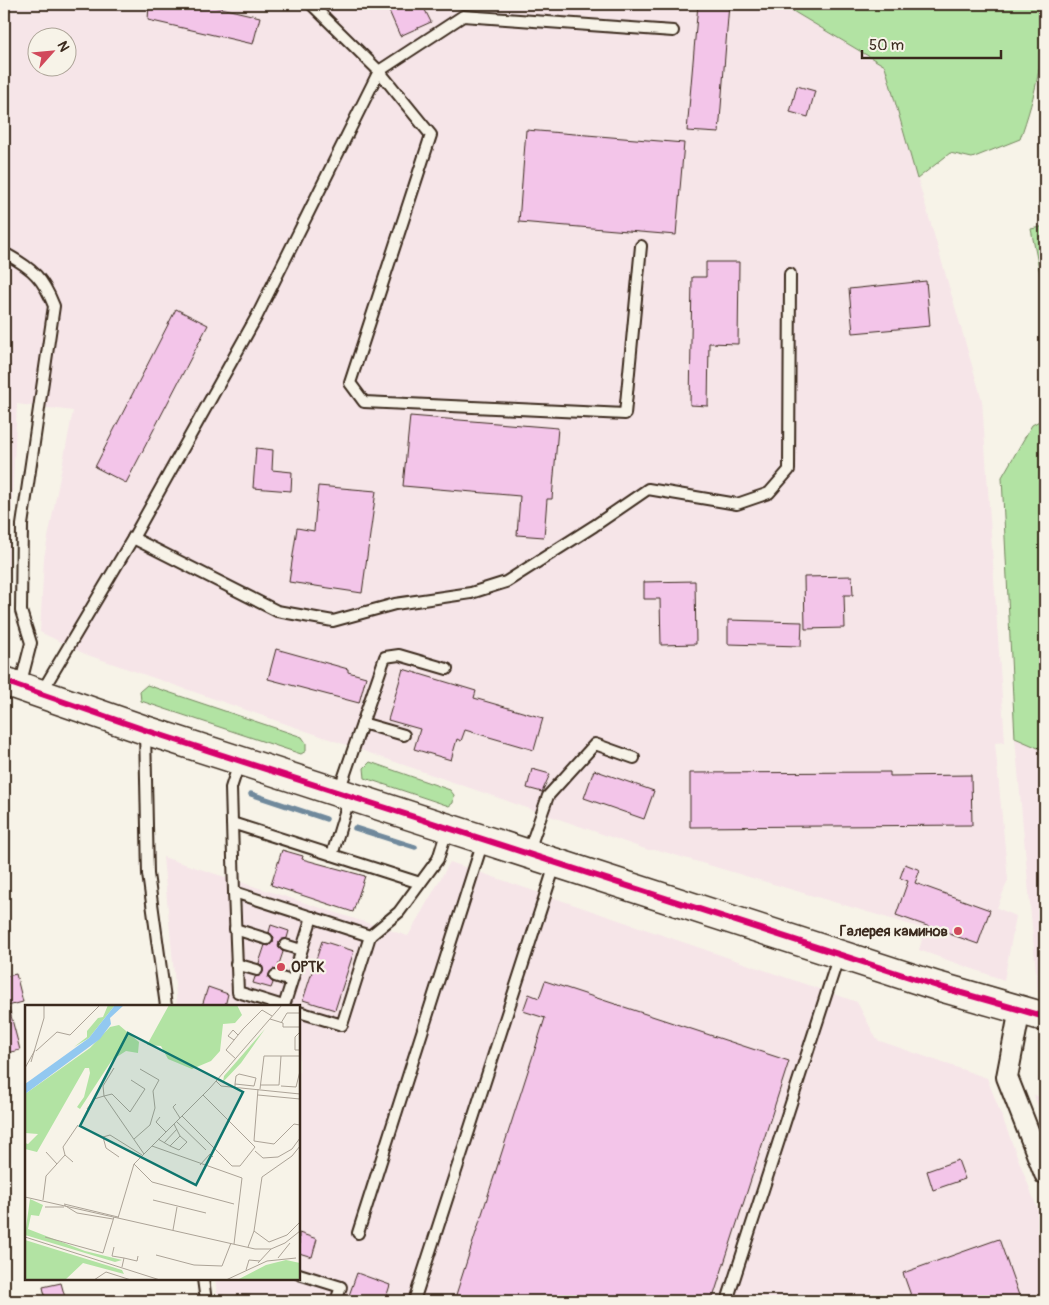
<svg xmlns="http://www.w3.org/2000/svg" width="1049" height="1305" font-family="Pangolin,sans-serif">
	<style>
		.built { fill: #f6e5e8; fill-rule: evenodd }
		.green { fill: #b2e3a3; stroke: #768660 }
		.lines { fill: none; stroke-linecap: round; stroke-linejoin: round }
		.stream { stroke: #6f899c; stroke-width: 5.5 }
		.building { fill: #f3c5e9; stroke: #3b2a1e }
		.lane-casing { stroke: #3b2a1e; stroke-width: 14 }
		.street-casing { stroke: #3b2a1e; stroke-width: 24 }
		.secondary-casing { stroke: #3b2a1e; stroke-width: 31 }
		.lane { stroke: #f7f3e8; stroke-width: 10 }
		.street { stroke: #f7f3e8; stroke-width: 20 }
		.secondary { stroke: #f7f3e8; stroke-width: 28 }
		.cycleway-casing { stroke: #f7f3e8; stroke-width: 9 }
		.cycleway { stroke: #d6006c; stroke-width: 6 }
		.poi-dot { fill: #d1495b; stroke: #f7f3e8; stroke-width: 2 }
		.labels { text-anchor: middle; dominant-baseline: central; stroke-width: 4.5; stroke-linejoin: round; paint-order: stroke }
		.poi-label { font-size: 15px; font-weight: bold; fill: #3b2a1e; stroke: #f7f3e8; text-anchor: end }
		.inset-road { fill: none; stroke: #aca397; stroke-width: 1 }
		.view { fill: #0f766e; fill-opacity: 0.15; stroke: #0f766e; stroke-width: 2.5 }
		.inset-edge { fill: none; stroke: #3b2a1e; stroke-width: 2.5 }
	</style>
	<rect width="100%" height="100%" fill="#f7f3e8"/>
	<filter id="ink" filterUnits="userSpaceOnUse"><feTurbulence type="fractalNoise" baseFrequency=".02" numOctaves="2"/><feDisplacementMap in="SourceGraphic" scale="10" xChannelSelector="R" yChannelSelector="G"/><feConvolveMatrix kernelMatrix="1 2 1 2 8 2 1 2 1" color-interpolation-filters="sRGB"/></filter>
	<g filter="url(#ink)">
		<!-- built -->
		<g class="built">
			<path d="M4,4H781L885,66L982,400L1005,742L995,743L1008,880L997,908L1016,916L1004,980L919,950L925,929L658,850H648L85,654L40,632L44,558L73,411L17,404L4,654ZM38,38H68V68H38Z"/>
			<path d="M1015,738L1045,751V995L1038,993Z"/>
			<path d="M163,857L408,936L450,862L857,1002L877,1040L987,1078L1045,1228V1301H218L215,1279H299V1006H177Z"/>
			<path d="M1034,1095L1045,1098V1129Z"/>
		</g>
		<!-- green -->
		<g class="green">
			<path d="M781,4H1045C1045,52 1036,94 1020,139L972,158L950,153L917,179L885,66Z"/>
			<path d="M1045,226V298L1031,229Z"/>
			<path d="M1045,418V751L1015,738L1002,477L1032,425Z"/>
			<path d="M147,685L302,737L306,743V751L301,754L141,701L140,691Z"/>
			<path d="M370,762L450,790L454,795L453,803L449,806L365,778L364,768Z"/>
		</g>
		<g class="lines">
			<!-- stream -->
			<g class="stream">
				<path d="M251,794L326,819"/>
				<path d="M355,828L415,847"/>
			</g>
		</g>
		<!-- building -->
		<g class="building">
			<path d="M149,4H204L260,17L253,44L148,20Z"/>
			<path d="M386,4H422L431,22L400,36Z"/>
			<path d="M698,4H729L719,133L687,131Z"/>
			<path d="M797,86L815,91L808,117L790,112Z"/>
			<path d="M526,130L684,143L676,235L519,222Z"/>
			<path d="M706,262H739L738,344L709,343L708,406L690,405L692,277H706Z"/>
			<path d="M926,281L930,326L853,333L849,289Z"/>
			<path d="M176,309L208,325L126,483L95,467Z"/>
			<path d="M410,416L558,428L552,499H547L544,537L517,535L520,496L403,486Z"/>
			<path d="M256,448L273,450L272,470L292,472L291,491L253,488Z"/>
			<path d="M318,486L376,491L362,593L289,582L297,528L314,531Z"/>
			<path d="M852,576L853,595H844L845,628L805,629L804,577Z"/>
			<path d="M695,581L696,644L661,645L660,599H644V582Z"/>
			<path d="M728,620L802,622L801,646L728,644Z"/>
			<path d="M276,649L348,669V672L366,677L359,703L268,679Z"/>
			<path d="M403,669L476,691L474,698L543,718L534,750L465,730L461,741L457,739L451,760L414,749L420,729L388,720Z"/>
			<path d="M532,769L550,774L542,792L527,788Z"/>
			<path d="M594,770L654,791L644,819L584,798Z"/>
			<path d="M890,772V776L971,775L972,825L690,827V773Z"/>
			<path d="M282,850L303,856L302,859L365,876L353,912L271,885Z"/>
			<path d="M905,864L920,870L915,883L990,910L978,944L896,915L908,881L900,878Z"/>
			<path d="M271,925L289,931L287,938L279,942L278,947L283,952L277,970L273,969L269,974L268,978L273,983L271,988L253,983L255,977L259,976L263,972V968L259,963L265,945L269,946L273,942L274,937L269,932Z"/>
			<path d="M322,941L354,951L335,1010L303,1000Z"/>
			<path d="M16,974L23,1002L4,1007V977Z"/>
			<path d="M545,981L789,1061L712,1301H454L545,1018L523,1011L529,994L539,998Z"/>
			<path d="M208,987L228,994L225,1006H202Z"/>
			<path d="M4,1008H9L20,1050L6,1053Z"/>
			<path d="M958,1160L965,1179L933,1190L927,1171Z"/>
			<path d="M299,1233L317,1239L312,1257L299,1253Z"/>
			<path d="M999,1239L1021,1301H913L903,1273Z"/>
			<path d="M357,1273L390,1285L385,1301H347Z"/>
			<path d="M61,1283L66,1301H46L43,1287Z"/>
		</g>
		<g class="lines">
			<defs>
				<g id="lane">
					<path d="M641,246L625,414L364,402L350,383L431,135L379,71L463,16L673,31"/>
					<path d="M4,255H8C33,269 43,278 54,306L22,525L21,611L31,643L20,686"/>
					<path d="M133,538L277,611L333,621L395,604L471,593L506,582L594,526L648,489L737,504L769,493L789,470L790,274"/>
					<path d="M41,693L133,538L257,316L379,71L311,4"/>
					<path d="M362,723L404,735"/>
					<path d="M145,731L148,874L166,1006"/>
					<path d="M239,763L231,788L234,892L370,936L399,912L438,859L447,830"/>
					<path d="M339,791L385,657L399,655L447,669"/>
					<path d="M232,823L420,883"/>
					<path d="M528,853L548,796L595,744L634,758"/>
					<path d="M332,855L350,796"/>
					<path d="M234,892L238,992L283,1006"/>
					<path d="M235,929L267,939"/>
					<path d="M285,945L301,950"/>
					<path d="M236,964L257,970"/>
					<path d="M275,976L291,981"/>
					<path d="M284,1006L312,917"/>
					<path d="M299,1012L342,1025L370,936"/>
					<path d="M358,1233L483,841"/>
					<path d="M299,1274L341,1287L336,1301"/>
					<path d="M203,1279L206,1301"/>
					<path d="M414,1301L556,862"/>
					<path d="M727,1301L839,955"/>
				</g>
				<path id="street" d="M1020,1009L1007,1077L1045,1174"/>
				<path id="secondary" d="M4,681L145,730L937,986L1045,1017"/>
			</defs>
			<!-- lane casing -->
			<use href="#lane" class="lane-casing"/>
			<!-- street casing -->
			<use href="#street" class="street-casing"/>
			<!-- secondary casing -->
			<use href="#secondary" class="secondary-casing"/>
			<!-- lane -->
			<use href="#lane" class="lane"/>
			<!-- street -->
			<use href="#street" class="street"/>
			<!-- secondary -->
			<use href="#secondary" class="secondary"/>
			<defs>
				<path id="cycleway" d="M4,681L145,730L937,986L1045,1017"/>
			</defs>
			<!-- cycleway casing -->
			<use href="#cycleway" class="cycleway-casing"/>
			<!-- cycleway -->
			<use href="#cycleway" class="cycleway"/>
		</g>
	</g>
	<!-- markers -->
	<g class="poi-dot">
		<circle cx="958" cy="931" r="5"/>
		<circle cx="281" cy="967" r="5"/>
	</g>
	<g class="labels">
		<!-- poi labels -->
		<g class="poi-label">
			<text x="948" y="931">Галерея каминов</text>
			<text x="291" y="967" text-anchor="start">ОРТК</text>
		</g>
	</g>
	<!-- overview -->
	<g transform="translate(25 1005)">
		<rect width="275" height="275" fill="#f7f3e8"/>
		<path d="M83,0H90L64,33L49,42L62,32V26L73,13L78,12ZM144,0H212L217,10L210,18L198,19L195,46L186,56L167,64L143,54L136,41L122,40ZM94,20L114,37L113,48L101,46L87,55L55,104L52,102L59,92L65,68L64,63H60L12,147L0,144V138L3,139L13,129L0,128V89L65,43L85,22ZM240,24L216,58L198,77L199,71ZM5,194L18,200L14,211L6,210L3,224L60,246L97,255L90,257L0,230ZM0,235L97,265L99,269L58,258L40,275H0ZM261,255L275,258V275H212L241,260Z" fill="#b2e3a3"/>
		<path d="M90,0H99L85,13L86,19L75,34L0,89V79L64,33Z" fill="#92c8f0"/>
		<path class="inset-road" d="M245,14L258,18V22H275M256,18L262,8H275M275,27L270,32V45H275M209,35L203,31L208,25L213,30M11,46L32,27L45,30L75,0M211,54L201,45L218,24L237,5L247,11M6,57L19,13V0M0,63L10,45M89,63L78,81L79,91L87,89L105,107L120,84L106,75M191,76L196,81L275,89M236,80H254L256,51M256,81L271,82L275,66M210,82V79L211,71L214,69L231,73L229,81L210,79M233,84L229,136L249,139L269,119L275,120M235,84L239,51H275M233,90L275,94M151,99L148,102L155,113M62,104L69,94L79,91L119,149M157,111L207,161H215L230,142L178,90M135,112L131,117L141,127M151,116L181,145M109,134L125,120L130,103L128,86L134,75L115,64M133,134L145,141L155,131L149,119M139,138L152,124M127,141L217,173L209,239M145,141L154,145L162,137L155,131M230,146L238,153L253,152L267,144L275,133M21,147L32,159M40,150L38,142L53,120M94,152L81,143L78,132L85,130L117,150M109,159L127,177L209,199M175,160L185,149L188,152M0,192L230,244H246M18,195L21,171L40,150L48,157M128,195L181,208M39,199L93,212M39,200L52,208L88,214M20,202H39M93,213L109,159L185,83L257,0M148,225L152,202M229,226L244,237L262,230L275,217M0,232L135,275M20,232L78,248L89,212M89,242L87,251L99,253L97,262M223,242L229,226L237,172L267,151L275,141M131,250L169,260L197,261L206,238M99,253L112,256L113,251M253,253L265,238M233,258L246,244L260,238L275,226M221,265L224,255L235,256M69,275L81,267L106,275M201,275L242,256L271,253"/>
		<path class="view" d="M103,28L218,87L171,180L55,121Z"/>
		<rect width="275" height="275" class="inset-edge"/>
	</g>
	<!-- margin -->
	<rect width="1049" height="1305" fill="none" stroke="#f7f3e8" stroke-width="20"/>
	<rect x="10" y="10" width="1029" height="1285" fill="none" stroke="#3b2a1e" stroke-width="2" filter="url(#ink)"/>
	<!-- north arrow -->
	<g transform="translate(52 52) rotate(63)"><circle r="24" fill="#f7f3e8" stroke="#aca397"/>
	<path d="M0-4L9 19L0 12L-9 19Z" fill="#d1495b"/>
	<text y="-8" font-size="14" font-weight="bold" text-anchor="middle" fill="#3b2a1e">N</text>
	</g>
	<!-- scale -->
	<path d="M862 50v8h139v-8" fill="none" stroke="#3b2a1e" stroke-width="2.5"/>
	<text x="869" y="50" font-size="15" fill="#3b2a1e" stroke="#f7f3e8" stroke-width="4" paint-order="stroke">50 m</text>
</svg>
